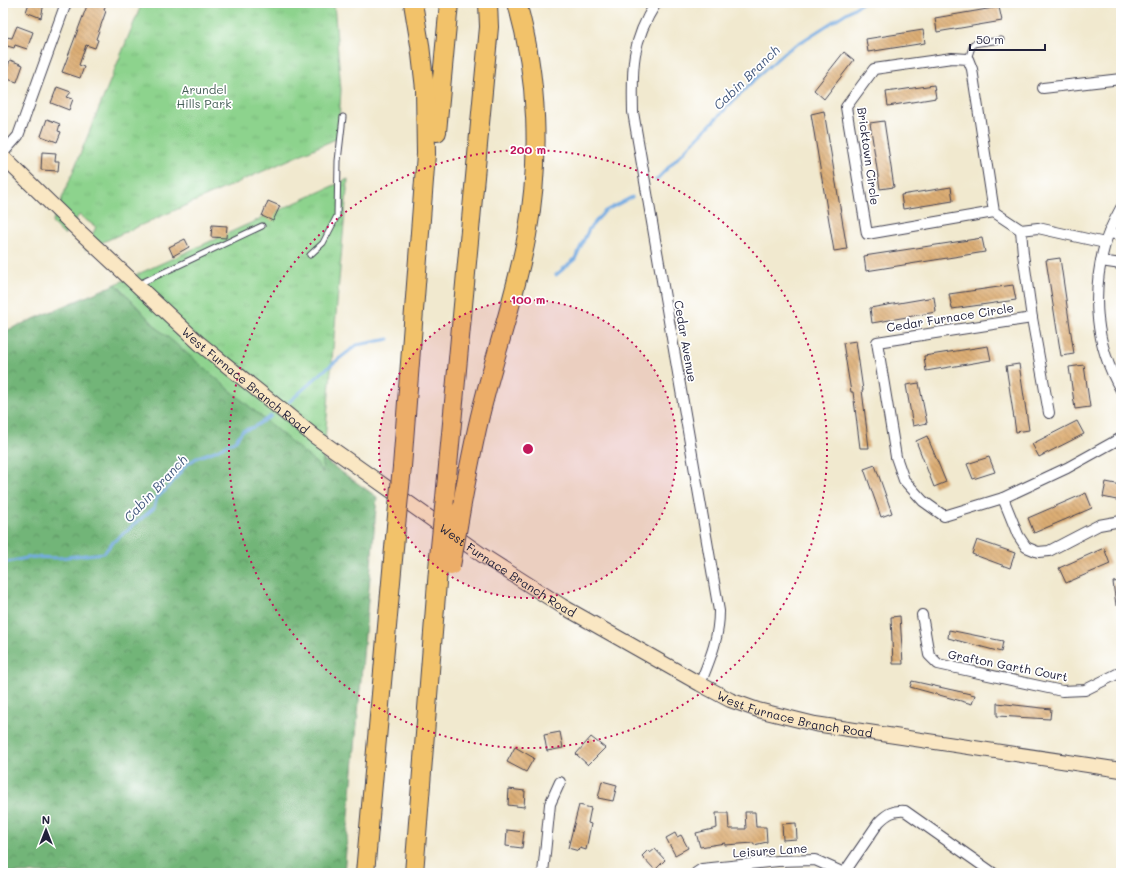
<svg xmlns="http://www.w3.org/2000/svg" width="1124" height="876" font-family="Mali,sans-serif">
	<style>
		.grass { fill: url(#grass-tufts); stroke: #587a64 }
		.forest { fill: url(#forest-crowns); stroke: #4a6c5a }
		.lines { fill: none; stroke-linecap: round; stroke-linejoin: round }
		.stream { stroke: #74abe2; stroke-width: 3 }
		.building { fill: url(#building-back-hatch) }
		.lane-casing { stroke: #414051; stroke-width: 7 }
		.street-casing { stroke: #414051; stroke-width: 12 }
		.secondary-casing { stroke: #414051; stroke-width: 16 }
		.highway-casing { stroke: #414051; stroke-width: 20 }
		.lane { stroke: #fff; stroke-width: 5 }
		.street { stroke: #fff; stroke-width: 10 }
		.secondary { stroke: #fae7c3; stroke-width: 14 }
		.highway { stroke: #f2c26a; stroke-width: 18 }
		.highway-bridge-casing { stroke: #414051; stroke-width: 20; stroke-linecap: butt }
		.highway-bridge { stroke: #f2c26a; stroke-width: 18 }
		.ring { fill: none; stroke: #c2185b; stroke-width: 2; stroke-dasharray: 2 4 }
		.labels { text-anchor: middle; dominant-baseline: central; stroke-width: 3.5; stroke-linejoin: round; paint-order: stroke }
		.park-label { font-size: 12px; fill: #476058; stroke: #fff }
		.street-label { font-size: 12px; fill: #22223b; stroke: #fff }
		.water-label { font-size: 13px; font-style: italic; fill: #43597e; stroke: #fff }
		.centre { fill: #c2185b; stroke: #fff; stroke-width: 2 }
		.ring-label { font-size: 12px; text-anchor: middle; font-weight: bold; fill: #c2185b; stroke: #fff; stroke-width: 3.5; stroke-linejoin: round; paint-order: stroke }
	</style>
	<defs>
		<pattern id="grass-tufts" width="24" height="20" patternUnits="userSpaceOnUse"><rect width="24" height="20" fill="#8dd38d"/><path d="M3 7l-1-3M5 7V3M7 7l1-3M15 17l-1-3M17 17v-4M19 17l1-3" fill="none" stroke="#79b57b"/></pattern>
		<pattern id="forest-crowns" width="20" height="18" patternUnits="userSpaceOnUse"><rect width="20" height="18" fill="#72b578"/><path d="M2 6a3 3 0 1 1 6 0M12 15a3 3 0 1 1 6 0" fill="none" stroke="#5d9364"/></pattern>
		<pattern id="building-back-hatch" width="6" height="6" patternUnits="userSpaceOnUse"><rect width="6" height="6" fill="#dcad74"/><path d="M-1 5l2 2M0 0l6 6M5-1l2 2" fill="none" stroke="#b28c60"/></pattern>
	</defs>
	<rect width="100%" height="100%" fill="#fff"/>
	<filter id="ink" filterUnits="userSpaceOnUse"><feTurbulence type="fractalNoise" baseFrequency=".025" numOctaves="2"/><feDisplacementMap in="SourceGraphic" scale="8" xChannelSelector="R" yChannelSelector="G"/><feConvolveMatrix kernelMatrix="1 2 1 2 8 2 1 2 1" color-interpolation-filters="sRGB"/></filter>
	<filter id="wash" filterUnits="userSpaceOnUse"><feTurbulence type="fractalNoise" baseFrequency=".012" numOctaves="4" result="noise"/><feDisplacementMap in="SourceGraphic" scale="16" xChannelSelector="R" yChannelSelector="G"/><feGaussianBlur stdDeviation="0.9" result="paint"/><feColorMatrix in="noise" values="0 0 0 0 0 0 0 0 0 0 0 0 0 0 0 0 0 1.4 0 .05"/><feComposite in="paint" operator="in"/></filter>
	<g filter="url(#wash)">
		<rect width="100%" height="100%" fill="#f1e9cf"/>
		<!-- grass -->
		<g class="grass">
			<path d="M142,3H334L341,90L338,138L85,250L96,227L79,215L64,235L52,223Z"/>
			<path d="M348,179L322,473L157,328L116,284Z"/>
		</g>
		<!-- forest -->
		<path class="forest" d="M116,284L157,328L316,463L322,472L323,459L377,497L344,873H3V332Z"/>
		<g class="lines">
			<!-- stream -->
			<g class="stream">
				<path d="M656,180L754,80L785,52L862,3"/>
				<path d="M556,275L575,259L589,229L605,211L632,197"/>
				<path d="M289,402L326,369L357,345L389,339"/>
				<path d="M3,563L31,557L58,558L104,553L112,543L154,508L157,497L166,490L186,465L198,457L215,451L236,440L242,431L254,427L271,416"/>
			</g>
		</g>
		<g id="blocks">
			<!-- building -->
			<g class="building">
				<path d="M29,3H44L41,18L26,12Z"/>
				<path d="M88,3H106L104,10L106,11L96,39L98,40L95,48L86,45L79,65L84,67L80,78L62,72Z"/>
				<path d="M999,7L1002,21L937,32L935,18Z"/>
				<path d="M17,26L33,32L27,49L15,45L14,48L4,45L6,37L12,38Z"/>
				<path d="M923,30L925,43L868,52L866,39Z"/>
				<path d="M844,52L854,60L824,99L814,90Z"/>
				<path d="M10,60L23,65L17,82L4,78Z"/>
				<path d="M934,85L936,98L888,106L886,92Z"/>
				<path d="M57,87L71,92L67,97L73,99L69,110L51,103Z"/>
				<path d="M824,111L847,249L834,251L811,114Z"/>
				<path d="M47,119L60,124L58,131L61,132L57,142L41,136Z"/>
				<path d="M884,121L894,187L880,189L870,123Z"/>
				<path d="M42,152L56,153L55,161H59L58,171L41,170Z"/>
				<path d="M951,187L953,201L903,209L901,195Z"/>
				<path d="M268,201L280,206L273,221L262,216Z"/>
				<path d="M212,225L227,226L226,238L211,237Z"/>
				<path d="M982,238L985,252L866,271L864,256Z"/>
				<path d="M185,239L189,247L173,256L169,247Z"/>
				<path d="M1060,258L1074,354L1061,356L1046,260Z"/>
				<path d="M1013,285L1016,300L952,309L949,294Z"/>
				<path d="M934,297L936,312L872,323L870,308Z"/>
				<path d="M856,341L863,390H862L869,448H860L853,392H851L843,343Z"/>
				<path d="M988,346L991,360L926,371L924,356Z"/>
				<path d="M1019,364L1029,430L1016,432L1006,366Z"/>
				<path d="M1084,365L1090,407L1075,409L1069,367Z"/>
				<path d="M919,383L927,423L913,426L906,385Z"/>
				<path d="M1077,421L1084,434L1039,457L1032,444Z"/>
				<path d="M927,436L946,482L934,487L916,441Z"/>
				<path d="M989,457L995,472L973,479L967,464Z"/>
				<path d="M875,465L892,513L881,517L864,469Z"/>
				<path d="M1106,482L1121,485V501L1103,497Z"/>
				<path d="M1086,493L1092,508L1034,533L1028,518Z"/>
				<path d="M977,540L1015,553L1010,568L972,554Z"/>
				<path d="M1104,548L1110,564L1066,583L1059,568Z"/>
				<path d="M1121,581V605H1116L1113,582Z"/>
				<path d="M900,616L903,664H893L891,617Z"/>
				<path d="M949,630L1003,641L1001,652L948,638Z"/>
				<path d="M912,681L975,695L972,704L910,687Z"/>
				<path d="M997,703L1051,709L1050,719L997,716Z"/>
				<path d="M560,732L563,748L547,751L544,735Z"/>
				<path d="M591,737L605,748L588,765L576,754Z"/>
				<path d="M515,747L534,758L526,772L507,762Z"/>
				<path d="M602,781L617,785L613,801L598,798Z"/>
				<path d="M509,789L525,791L524,807L508,805Z"/>
				<path d="M579,805L591,808L588,823L591,824L586,850L580,848L579,851L568,848Z"/>
				<path d="M745,812H755L756,827H766L767,842L754,845V843L725,845V843L700,847L696,833L717,828L716,813H728L729,829H746Z"/>
				<path d="M796,823L797,839L783,840L782,824Z"/>
				<path d="M507,830L524,832L522,848L506,846Z"/>
				<path d="M675,833L677,837L681,835L688,848L675,855L666,838Z"/>
				<path d="M655,849L665,860L655,870L642,856L648,850L650,853Z"/>
			</g>
		</g>
	</g>
	<g filter="url(#ink)">
		<use href="#blocks" fill-opacity="0" stroke="#414051" stroke-width="1"/>
		<g class="lines">
			<defs>
				<g id="lane">
					<path d="M968,59L973,44L1001,40"/>
					<path d="M310,255L323,243L337,216L338,161L343,117"/>
					<path d="M139,284L262,226"/>
				</g>
				<g id="street">
					<path d="M656,3C631,42 632,68 633,112L719,611C719,639 710,659 700,684"/>
					<path d="M1043,88L1121,79"/>
					<path d="M3,153L18,136L66,3"/>
					<path d="M1121,208C1115,219 1108,232 1105,244C1091,294 1095,345 1121,390"/>
					<path d="M994,212L867,234L846,107L874,69L952,58L968,59L972,69L994,212L1021,230L1038,228L1105,243"/>
					<path d="M1021,230L1023,254L1032,318L877,342L896,457L904,480L923,501L944,516L1003,498L1067,468L1121,438"/>
					<path d="M1109,233L1121,235"/>
					<path d="M1101,261L1121,264"/>
					<path d="M1032,318L1049,413"/>
					<path d="M1003,498L1018,535L1026,547L1038,552L1049,551L1099,525L1121,521"/>
					<path d="M922,615L929,655L938,664L1062,691L1085,690L1121,672"/>
					<path d="M543,873L550,804L560,782"/>
					<path d="M696,873L702,869L778,861L815,860L844,873"/>
					<path d="M844,873L879,822C887,814 893,810 905,811L993,873"/>
				</g>
				<g id="secondary">
					<path id="s1" d="M3,157L80,232L199,343L314,436L482,555L562,606L700,684L730,700L758,710L815,724L1121,770"/>
				</g>
				<g id="highway">
					<path d="M437,132L449,3"/>
					<path d="M402,467L426,154L425,89L420,45L413,3"/>
					<path d="M445,498L489,27L488,3"/>
					<path d="M461,509C468,471 475,433 485,396C499,342 517,289 527,235C541,159 538,77 517,3"/>
					<path d="M365,873L396,526"/>
					<path d="M414,873L439,557"/>
				</g>
			</defs>
			<!-- lane casing -->
			<use href="#lane" class="lane-casing"/>
			<!-- street casing -->
			<use href="#street" class="street-casing"/>
			<!-- secondary casing -->
			<use href="#secondary" class="secondary-casing"/>
			<!-- highway casing -->
			<use href="#highway" class="highway-casing"/>
			<!-- lane -->
			<use href="#lane" class="lane"/>
			<!-- street -->
			<use href="#street" class="street"/>
			<!-- secondary -->
			<use href="#secondary" class="secondary"/>
			<!-- highway -->
			<use href="#highway" class="highway"/>
			<defs>
				<g id="highway-bridge">
					<path d="M396,526L402,467"/>
					<path d="M439,557L445,498"/>
					<path d="M451,566L461,509"/>
				</g>
			</defs>
			<!-- highway-bridge casing -->
			<use href="#highway-bridge" class="highway-bridge-casing"/>
			<!-- highway-bridge -->
			<use href="#highway-bridge" class="highway-bridge"/>
		</g>
	</g>
	<!-- distance rings -->
	<circle cx="528" cy="449" r="149" fill="#c2185b" fill-opacity=".12"/>
	<g class="ring">
		<circle cx="528" cy="449" r="149"/>
		<circle cx="528" cy="449" r="299"/>
	</g>
	<g class="labels">
		<!-- park labels -->
		<g class="park-label">
			<text x="204" y="89">Arundel<tspan x="204" dy="14">Hills Park</tspan></text>
		</g>
		<!-- street labels -->
		<g class="street-label">
			<text transform="translate(869 156) rotate(82)">Bricktown Circle</text>
			<text transform="translate(950 317) rotate(-9)">Cedar Furnace Circle</text>
			<text transform="translate(686 341) rotate(80)">Cedar Avenue</text>
			<text stroke="none"><textPath href="#s1" startOffset="330">West Furnace Branch Road</textPath></text>
			<text stroke="none"><textPath href="#s1" startOffset="654">West Furnace Branch Road</textPath></text>
			<text transform="translate(1008 665) rotate(11)">Grafton Garth Court</text>
			<text stroke="none"><textPath href="#s1" startOffset="978">West Furnace Branch Road</textPath></text>
			<text transform="translate(770 850) rotate(-4)">Leisure Lane</text>
		</g>
		<!-- water labels -->
		<g class="water-label">
			<text transform="translate(746 77) rotate(-44)">Cabin Branch</text>
			<text transform="translate(155 488) rotate(-47)">Cabin Branch</text>
		</g>
	</g>
	<circle cx="528" cy="449" r="6" class="centre"/>
	<g class="ring-label">
		<text x="528" y="154">200 m</text>
		<text x="528" y="304">100 m</text>
	</g>
	<!-- margin -->
	<rect width="1124" height="876" fill="none" stroke="#fff" stroke-width="16"/>
	<!-- north arrow -->
	<g transform="translate(46 830)" stroke="#ffffff" stroke-width="3" paint-order="stroke">
	<path d="M0-3L7 15L0 10L-7 15Z" fill="#22223b"/>
	<text y="-6" font-size="11" font-weight="bold" text-anchor="middle" fill="#22223b">N</text>
	</g>
	<!-- scale -->
	<path d="M970 44v6h75v-6" fill="none" stroke="#22223b" stroke-width="2"/>
	<text x="976" y="44" font-size="12" fill="#22223b" stroke="#ffffff" stroke-width="3" paint-order="stroke">50 m</text>
</svg>
